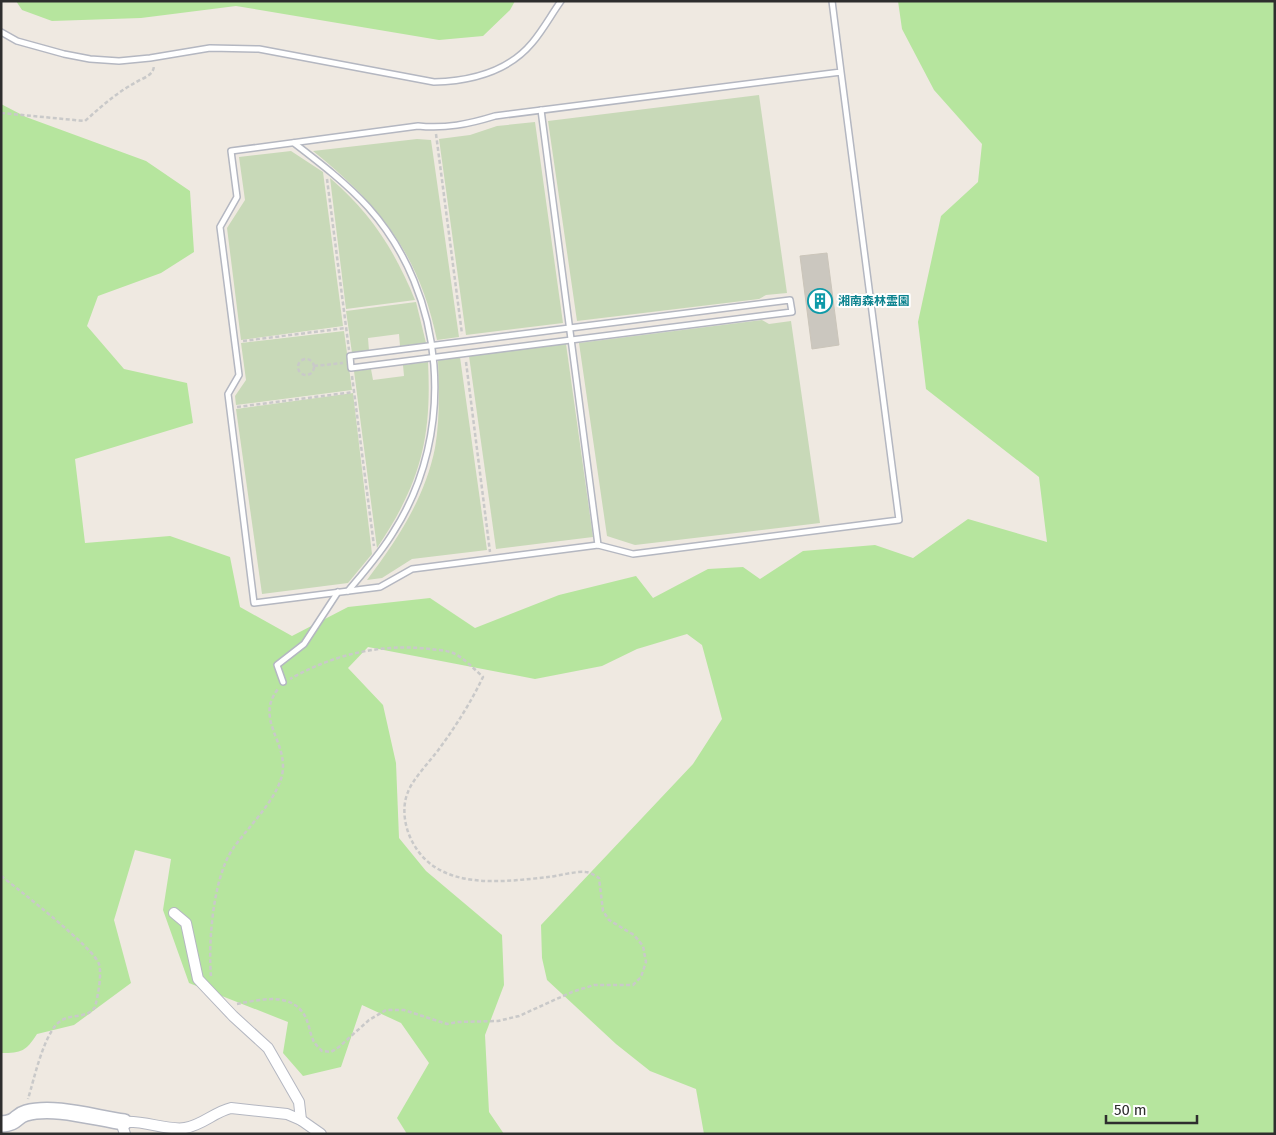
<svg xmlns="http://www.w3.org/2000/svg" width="1276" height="1135" font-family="'Fira Sans','Noto Sans JP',sans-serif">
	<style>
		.green { fill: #b6e59e }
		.cemetery { fill: #c8d9b8 }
		.building { fill: #cbc7bf; stroke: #cbc5ba }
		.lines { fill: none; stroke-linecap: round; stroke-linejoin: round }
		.lane-casing { stroke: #b4b7c1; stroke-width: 8 }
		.street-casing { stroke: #b4b7c1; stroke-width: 12 }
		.secondary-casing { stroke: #b4b7c1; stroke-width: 18 }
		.path { stroke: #c9c9c9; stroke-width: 2.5; stroke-dasharray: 4 2.5; stroke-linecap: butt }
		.lane { stroke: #fff; stroke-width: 5 }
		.street { stroke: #fff; stroke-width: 10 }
		.secondary { stroke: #fff; stroke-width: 15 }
		.labels { text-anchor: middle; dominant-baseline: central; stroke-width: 4; stroke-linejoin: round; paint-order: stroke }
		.culture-label { font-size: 12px; font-weight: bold; fill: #0d838f; stroke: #fff; text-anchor: start }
	</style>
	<rect width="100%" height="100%" fill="#efe9e1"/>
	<!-- green -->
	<g class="green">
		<path d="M16,1H515L510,10L483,36L439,40L236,6L141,18L52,21L22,10Z"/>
		<path d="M898,1H1275V1134H704L696,1089L650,1071L616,1044L547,980L542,958L541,925L693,764L722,719L702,645L687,634L637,649L602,666L535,679L368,647L348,668L383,705L396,763L399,838L426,871L502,935L504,985L485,1035L489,1112L504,1134H407L397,1118L429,1063L401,1023L362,1005L341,1067L303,1076L283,1053L288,1022L189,983L163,910L171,859L135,850L114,920L131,983L74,1025L37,1034C26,1051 22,1053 1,1053V104L26,117L146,161L190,191L194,252L161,273L98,296L87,326L124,369L187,383L193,423L75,459L85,543L170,536L230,557L240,607L292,636L348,607L430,598L475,628L559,595L636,576L653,598L708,569L743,567L760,579L803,551L875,545L913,558L968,519L1047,542L1039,477L926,389L918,322L941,216L978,182L982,144L934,90L902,29Z"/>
	</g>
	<!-- cemetery -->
	<g class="cemetery">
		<path d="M759,95L787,293L766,295L759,299L577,321L548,121Z"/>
		<path d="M535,122L563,323L466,335L439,139L470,135L497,126Z"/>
		<path d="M417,139L431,140L459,337L437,340C419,254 380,205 313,151Z"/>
		<path d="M291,151L323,172L343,326L241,340L227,228L245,200L239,157Z"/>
		<path d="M330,178C371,213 395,251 415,300L346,309Z"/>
		<path d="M416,302L426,343L400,346L399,334L368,338L369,351L352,353L346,311Z"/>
		<path d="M762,320L769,324L791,321L820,523L635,545L607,536L579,343Z"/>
		<path d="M344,331L352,390L236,405L235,396L246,380L241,343Z"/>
		<path d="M566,344L593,537L496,549L469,356Z"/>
		<path d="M460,357L487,550L412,559L382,578L367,580C397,540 425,498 435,448C440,419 439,389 438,360Z"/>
		<path d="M428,362C432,439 420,484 377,548L354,371L371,369L373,380L404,376L403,365Z"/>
		<path d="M353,393L372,554L348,583L262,594L236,409Z"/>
	</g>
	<!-- building -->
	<path class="building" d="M827,253L839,345L812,349L800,256Z"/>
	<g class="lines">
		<defs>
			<g id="lane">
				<path d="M832,1L841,72L899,520L633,554L598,545L412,569L380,587L254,603L228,394L239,375L220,227L237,197L231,151L418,126C445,129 469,124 495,116L841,72"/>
				<path d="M1,32L17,41L64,54L90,59L119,61L150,58L210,48L259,49L434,82C470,81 507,73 532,43C543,30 551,15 561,1"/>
				<path d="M541,110L598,545"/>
				<path d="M294,143C320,163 346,183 368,207C446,294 457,432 394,531C381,553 364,572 348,591"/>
				<path d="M790,300L792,312L351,368L350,356Z"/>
				<path d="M283,682L277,665L304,644L338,592"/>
			</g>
			<g id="street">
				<path d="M174,913L186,923L198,979L233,1016L268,1048L299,1102L301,1120"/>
				<path d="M125,1134L123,1128L124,1122C144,1120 168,1131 185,1128C203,1125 214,1112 231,1108L287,1114L301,1120L321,1134"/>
			</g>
			<path id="secondary" d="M1,1124C18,1123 15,1116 26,1113C54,1105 95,1118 124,1122"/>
		</defs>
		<!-- lane casing -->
		<use href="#lane" class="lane-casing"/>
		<!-- street casing -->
		<use href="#street" class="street-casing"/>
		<!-- secondary casing -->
		<use href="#secondary" class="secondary-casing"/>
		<!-- path -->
		<g class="path">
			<path d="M1,113L85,121C105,103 121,89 146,77C151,74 154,71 154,65"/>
			<path d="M436,134L462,334"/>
			<path d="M327,179L349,350"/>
			<path d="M243,341L346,328"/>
			<circle cx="306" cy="367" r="8"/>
			<path d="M466,362L490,552"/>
			<path d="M314,366L343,363"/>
			<path d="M352,376L374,546"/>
			<path d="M237,407L354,392"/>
			<path d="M1,876C18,889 94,948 99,964C102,974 98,996 95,1007C88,1018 75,1014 64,1019C45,1026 34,1080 28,1099"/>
			<path d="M211,976C208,943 213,879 232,850C247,828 273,804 281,779C292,744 253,721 278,689"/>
			<path d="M237,1004C259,1000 291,991 305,1016C309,1024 310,1034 314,1042C316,1045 319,1048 322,1051L331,1052L339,1047L369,1020L386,1010H404L447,1024L458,1022L498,1021L519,1016L572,992L594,985H633L641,977L646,962L643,946L634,935L609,920L603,911L599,878C595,876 590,872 586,872C575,871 559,876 548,877C502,882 439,891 413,843C405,829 401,808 408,792C412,780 431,760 439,749C456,726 471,702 483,677C473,668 464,658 453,653C446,650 437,650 430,649C381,643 332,655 290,679"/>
		</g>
		<!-- lane -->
		<use href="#lane" class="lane"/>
		<!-- street -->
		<use href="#street" class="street"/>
		<!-- secondary -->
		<use href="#secondary" class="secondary"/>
	</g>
	<!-- icons -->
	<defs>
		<symbol id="building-ring" viewBox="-11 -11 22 22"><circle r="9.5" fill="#fff" stroke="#0f9aa8" stroke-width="1.5"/><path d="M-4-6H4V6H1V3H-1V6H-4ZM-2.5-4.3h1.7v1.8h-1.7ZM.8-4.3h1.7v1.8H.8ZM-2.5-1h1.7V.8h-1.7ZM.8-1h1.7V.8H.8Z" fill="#0f9aa8"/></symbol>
	</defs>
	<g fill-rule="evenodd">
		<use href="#building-ring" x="806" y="287" width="28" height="28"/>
	</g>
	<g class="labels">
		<!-- culture labels -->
		<g class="culture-label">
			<text x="838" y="301">湘南森林霊園</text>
		</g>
	</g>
	<!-- border -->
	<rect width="1276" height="1135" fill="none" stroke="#2e2e2e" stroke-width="5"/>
	<!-- scale -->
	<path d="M1106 1115v8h91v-8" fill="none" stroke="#2e2e2e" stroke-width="2.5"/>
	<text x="1114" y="1115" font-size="15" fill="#2e2e2e" stroke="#ffffff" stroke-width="4" paint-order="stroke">50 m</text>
</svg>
